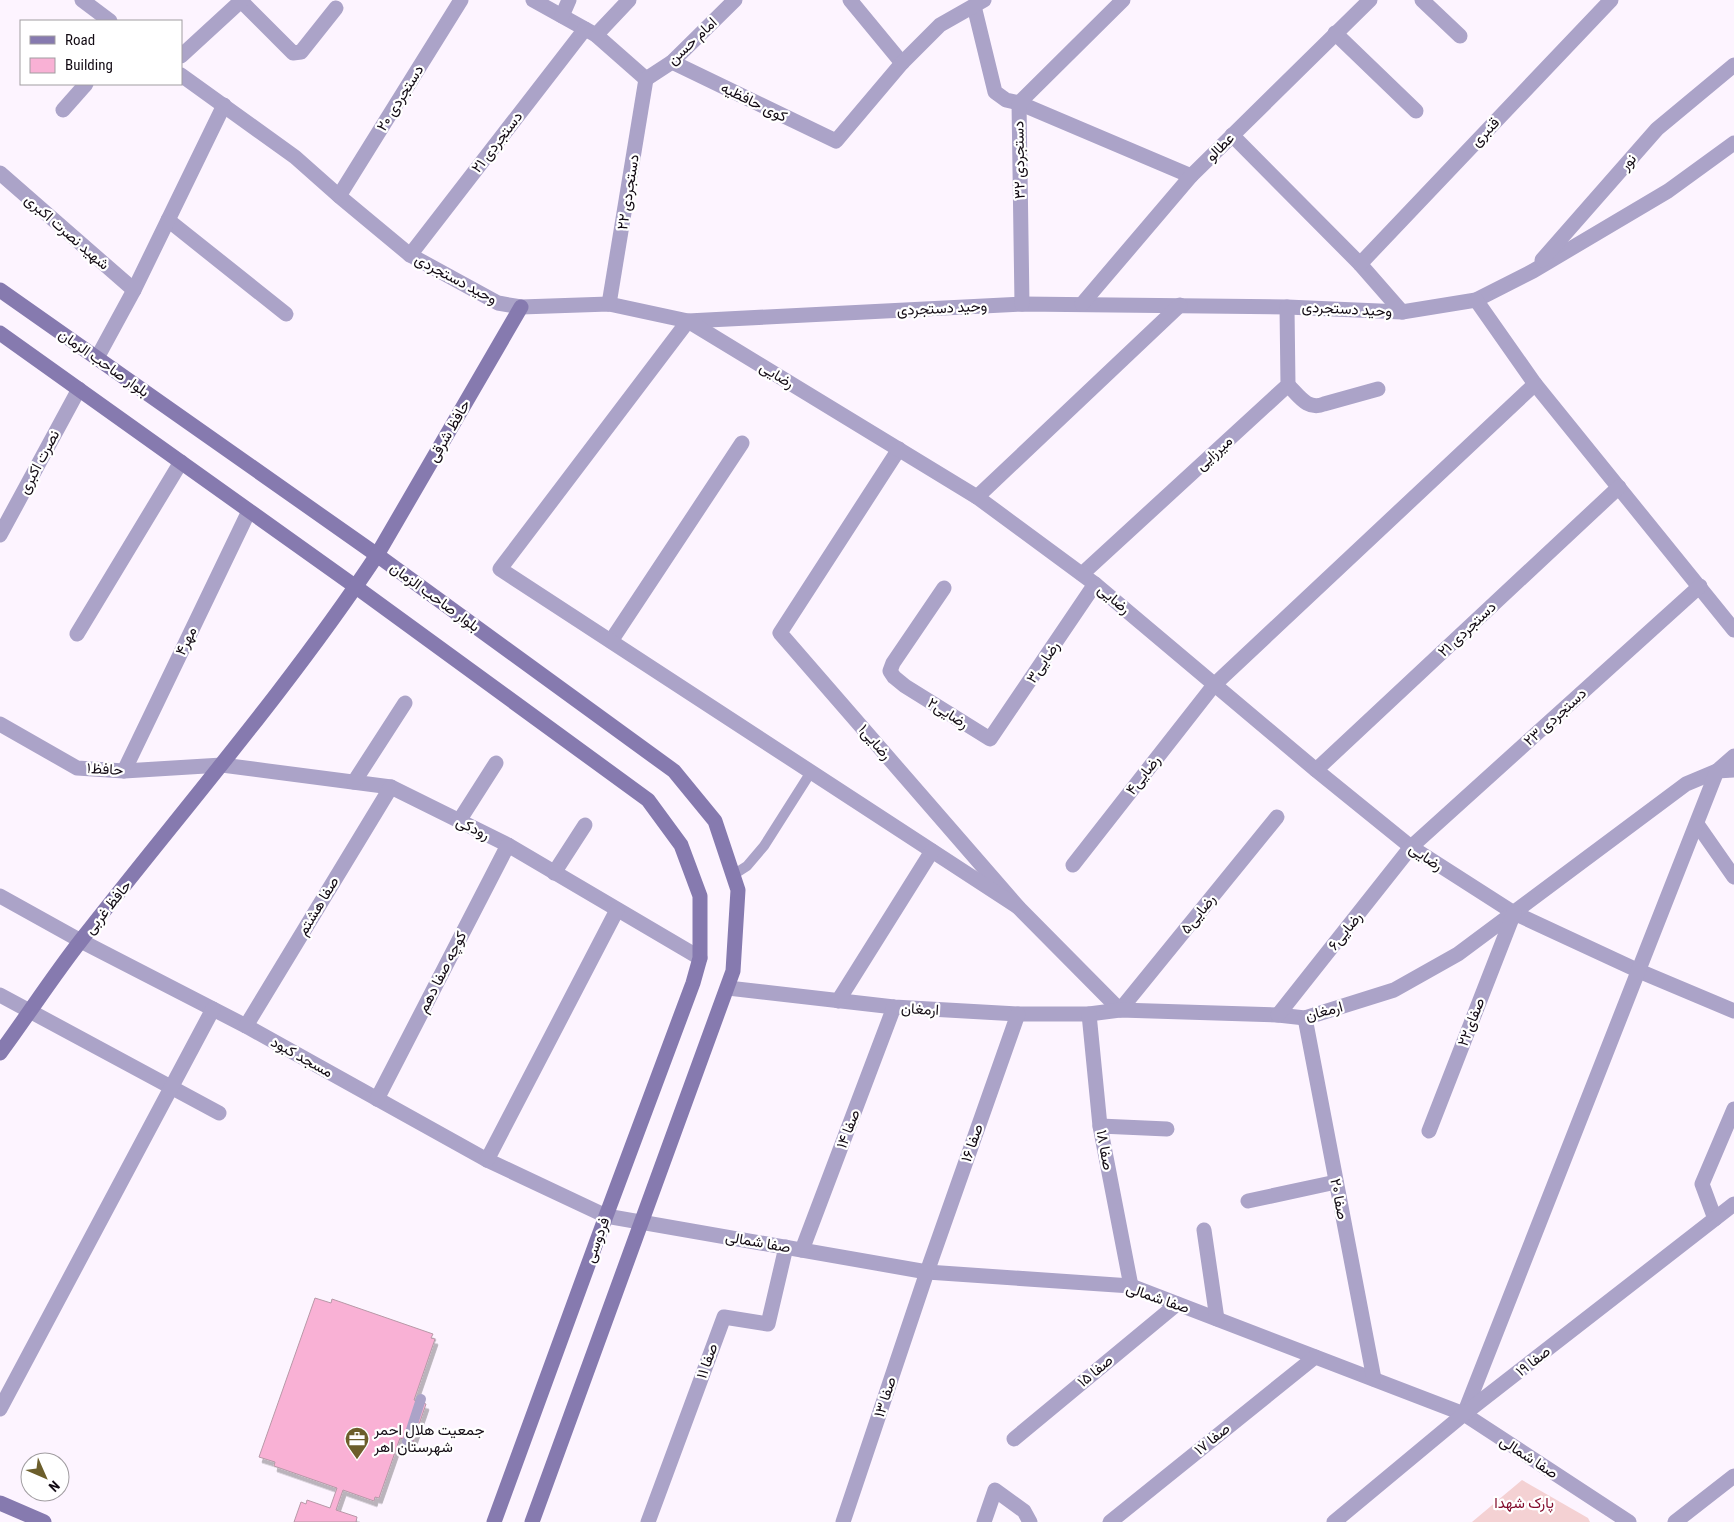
<svg xmlns="http://www.w3.org/2000/svg" width="1734" height="1522" font-family="'Roboto Condensed',Vazirmatn,sans-serif">
	<style>
		.green { fill: #f4d1d3 }
		.building { fill: #f9b1d5; stroke: #b798a7; filter: url(#shadow) }
		.lines { fill: none; stroke-linecap: round; stroke-linejoin: round }
		.lane { stroke: #aba3c8; stroke-width: 10 }
		.street { stroke: #aba3c8; stroke-width: 15 }
		.secondary { stroke: #867aaf; stroke-width: 15 }
		.labels { text-anchor: middle; dominant-baseline: central; stroke-width: 4.5; stroke-linejoin: round; paint-order: stroke }
		.street-label { font-size: 15px; fill: #130b14; stroke: #fff }
		.poi-label { font-size: 15px; fill: #130b14; stroke: #fff; text-anchor: start }
		.park-label { font-size: 15px; fill: #820c2c; stroke: #fff }
	</style>
	<defs>
		<filter id="shadow"><feDropShadow dx="3" dy="5.5" stdDeviation="0" flood-color="#0004"/></filter>
	</defs>
	<rect width="100%" height="100%" fill="#fdf4ff"/>
	<!-- green -->
	<path class="green" d="M1522,1480L1588,1518L1590,1522H1472Z"/>
	<!-- building -->
	<path class="building" d="M315,1298L331,1303L332,1299L433,1334L431,1338L435,1339L414,1400L426,1404L413,1442L400,1438L379,1498L375,1497L374,1501L343,1490L336,1510L357,1517L356,1522H357H294L301,1502L306,1504L307,1500L330,1508L337,1488L274,1466L275,1462L259,1457Z"/>
	<g class="lines">
		<!-- lane -->
		<g class="lane">
			<path d="M733,875L747,866L764,846L811,772"/>
			<path d="M407,1442L421,1399"/>
		</g>
		<!-- street -->
		<g class="street">
			<path d="M82,0L110,21"/>
			<path d="M533,0L596,35L646,79"/>
			<path d="M850,0L902,63"/>
			<path d="M1422,0L1460,36"/>
			<path d="M241,1L293,53L301,52L336,8"/>
			<path d="M974,6L995,92L1006,100L1019,103L1191,176"/>
			<path d="M562,16L569,0"/>
			<path d="M1335,33L1416,111"/>
			<path d="M596,35L629,0"/>
			<path d="M181,56L242,0"/>
			<path d="M672,62L836,141L902,63L940,25L984,0"/>
			<path d="M181,75L295,157L339,196L410,255L498,303L521,307L609,304L688,321L1022,304L1287,307L1402,312L1476,300L1533,271L1668,191L1734,143"/>
			<path d="M646,79L672,62L735,0"/>
			<path d="M63,110L86,84"/>
			<path d="M1232,135L1360,264L1402,312"/>
			<path d="M0,173L134,290"/>
			<path d="M339,196L461,0"/>
			<path d="M168,220L286,314"/>
			<path d="M410,255L585,29"/>
			<path d="M1542,260L1657,129L1734,65"/>
			<path d="M1360,264L1611,0"/>
			<path d="M1476,300L1535,384L1734,630"/>
			<path d="M609,304L646,79"/>
			<path d="M1022,304L1019,103L1123,0"/>
			<path d="M1082,304L1191,176L1370,0"/>
			<path d="M97,358L134,290L224,105"/>
			<path d="M1288,385C1299,396 1308,411 1324,404L1378,389"/>
			<path d="M899,449L780,633L1018,907L1120,1010L1277,817"/>
			<path d="M977,497L1180,305"/>
			<path d="M0,535L79,389"/>
			<path d="M1082,574L1288,385L1287,307"/>
			<path d="M944,588L893,663L890,671L894,677L905,686L990,739L1095,584"/>
			<path d="M77,634L181,462"/>
			<path d="M611,641L742,443"/>
			<path d="M0,724L77,768L124,771L222,765L391,787L508,845L700,958"/>
			<path d="M1316,770L1619,487"/>
			<path d="M124,771L249,511"/>
			<path d="M354,782L405,703"/>
			<path d="M459,821L496,763"/>
			<path d="M1697,824L1734,877"/>
			<path d="M1073,865L1214,685L1535,384"/>
			<path d="M554,873L585,825"/>
			<path d="M0,896L81,941L246,1026L487,1160L606,1216L927,1272L1131,1286L1464,1414L1629,1522"/>
			<path d="M1018,907L500,569L688,321L977,497L1095,584L1316,770L1411,847L1514,913L1639,971L1734,1011"/>
			<path d="M728,988L894,1007L1018,1014H1089L1120,1010L1278,1015L1305,1018L1394,990L1458,954L1686,784L1717,771L1734,770"/>
			<path d="M0,995L219,1113"/>
			<path d="M838,1001L932,851"/>
			<path d="M1089,1014L1100,1126L1131,1286"/>
			<path d="M1278,1015L1411,847L1700,586"/>
			<path d="M1305,1018L1374,1379"/>
			<path d="M246,1026L391,787"/>
			<path d="M377,1099L508,845"/>
			<path d="M1100,1126L1167,1129"/>
			<path d="M1429,1131L1514,913"/>
			<path d="M487,1160L617,910"/>
			<path d="M1248,1201L1336,1182"/>
			<path d="M1715,1219L1702,1184L1734,1109"/>
			<path d="M1204,1230L1217,1319"/>
			<path d="M802,1250L894,1007"/>
			<path d="M0,1409L213,1009"/>
			<path d="M1464,1414L1717,771L1734,756"/>
			<path d="M1014,1439L1177,1304"/>
			<path d="M648,1522L724,1317L768,1324L786,1247"/>
			<path d="M843,1522L927,1272L1018,1014"/>
			<path d="M984,1522L995,1490L1024,1511L1030,1522"/>
			<path d="M1110,1522L1315,1357"/>
			<path d="M1334,1522L1464,1414L1734,1204"/>
			<path d="M1675,1522L1734,1476"/>
		</g>
		<!-- secondary -->
		<g class="secondary">
			<path d="M0,290L377,555L674,771L715,821L738,890L733,971L532,1522"/>
			<path d="M0,333L356,587L648,800L681,845L700,896V958L693,983L606,1216L494,1522"/>
			<path d="M0,1053C28,1015 53,976 82,939C181,812 288,689 377,555L521,307"/>
			<path d="M0,1503L44,1522"/>
		</g>
	</g>
	<!-- icons -->
	<defs>
		<symbol id="office-pin" viewBox="-11 -11 22 30"><path d="M0 17L-7.5 6A9.5 9.5 0 1 1 7.5 6Z" fill="#6c5e2b" stroke="#fff"/><path d="M-6-3h4V-5.5h4V-3h4V5H-6ZM-1-4.5V-3h2v-1.5ZM-6 0V1H6V0Z" fill="#fff"/></symbol>
	</defs>
	<g fill-rule="evenodd">
		<use href="#office-pin" x="343" y="1425" width="28" height="38"/>
	</g>
	<g class="labels">
		<!-- street labels -->
		<g class="street-label">
			<text transform="translate(692 41) rotate(-43)">امام حسن</text>
			<text transform="translate(400 98) rotate(-58)">دستجردی ۲۰</text>
			<text transform="translate(754 102) rotate(26)">کوی حافظیه</text>
			<text transform="translate(1485 132) rotate(-46)">قنبری</text>
			<text transform="translate(497 142) rotate(-52)">دستجردی ۲۱</text>
			<text transform="translate(1220 147) rotate(-45)">عطالو</text>
			<text transform="translate(1019 160) rotate(-91)">دستجردی ۳۲</text>
			<text transform="translate(1628 162) rotate(-49)">نور</text>
			<text transform="translate(628 192) rotate(-81)">دستجردی ۲۲</text>
			<text transform="translate(67 232) rotate(41)">شهید نصرت اکبری</text>
			<text transform="translate(456 279) rotate(28)">وحید دستجردی</text>
			<text transform="translate(942 308) rotate(-3)">وحید دستجردی</text>
			<text transform="translate(1347 309) rotate(3)">وحید دستجردی</text>
			<text transform="translate(104 363) rotate(35)">بلوار صاحب الزمان</text>
			<text transform="translate(777 375) rotate(31)">رضایی</text>
			<text transform="translate(449 431) rotate(-60)">حافظ شرقی</text>
			<text transform="translate(1214 453) rotate(-42)">میرزایی</text>
			<text transform="translate(39 462) rotate(-62)">نصرت اکبری</text>
			<text transform="translate(435 597) rotate(36)">بلوار صاحب الزمان</text>
			<text transform="translate(1114 599) rotate(40)">رضایی</text>
			<text transform="translate(1467 629) rotate(-43)">دستجردی ۲۱</text>
			<text transform="translate(186 641) rotate(-64)">مهر۴</text>
			<text transform="translate(1043 662) rotate(-56)">رضایی۳</text>
			<text transform="translate(948 713) rotate(32)">رضایی۲</text>
			<text transform="translate(1555 717) rotate(-42)">دستجردی ۲۳</text>
			<text transform="translate(875 742) rotate(49)">رضایی۱</text>
			<text transform="translate(105 769) rotate(3)">حافظ۱</text>
			<text transform="translate(1143 775) rotate(-52)">رضایی۴</text>
			<text transform="translate(473 828) rotate(26)">رودکی</text>
			<text transform="translate(1426 857) rotate(34)">رضایی</text>
			<text transform="translate(318 906) rotate(-59)">صفا هشتم</text>
			<text transform="translate(108 907) rotate(-51)">حافظ غربی</text>
			<text transform="translate(1198 914) rotate(-51)">رضایی۵</text>
			<text transform="translate(1345 931) rotate(-51)">رضایی۶</text>
			<text transform="translate(442 972) rotate(-63)">کوچه صفا دهم</text>
			<text transform="translate(920 1009) rotate(3)">ارمغان</text>
			<text transform="translate(1324 1011) rotate(-15)">ارمغان</text>
			<text transform="translate(1471 1022) rotate(-69)">صفای۲۲</text>
			<text transform="translate(302 1057) rotate(29)">مسجد کبود</text>
			<text transform="translate(848 1129) rotate(-69)">صفا ۱۴</text>
			<text transform="translate(972 1143) rotate(-71)">صفا ۱۶</text>
			<text transform="translate(1105 1150) rotate(80)">صفا ۱۸</text>
			<text transform="translate(1339 1199) rotate(79)">صفا ۲۰</text>
			<text transform="translate(597 1240) rotate(-70)">فردوسی</text>
			<text transform="translate(758 1242) rotate(10)">صفا شمالی</text>
			<text transform="translate(1158 1298) rotate(19)">صفا شمالی</text>
			<text transform="translate(707 1361) rotate(-70)">صفا ۱۱</text>
			<text transform="translate(1533 1361) rotate(-38)">صفا ۱۹</text>
			<text transform="translate(1095 1371) rotate(-40)">صفا ۱۵</text>
			<text transform="translate(885 1397) rotate(-72)">صفا ۱۳</text>
			<text transform="translate(1212 1439) rotate(-39)">صفا ۱۷</text>
			<text transform="translate(1529 1457) rotate(33)">صفا شمالی</text>
		</g>
		<!-- poi labels -->
		<g class="poi-label">
			<text x="374" y="1430">جمعیت هلال احمر<tspan x="374" dy="17">شهرستان اهر</tspan></text>
		</g>
		<!-- park labels -->
		<g class="park-label">
			<text x="1524" y="1503">پارک شهدا</text>
		</g>
	</g>
	<!-- legend -->
	<rect x="20" y="20" width="162" height="65" fill="#ffffff" stroke="#a19da1"/>
	<rect x="30" y="36" width="25" height="8" fill="#867aaf" stroke="#a19da1"/>
	<text x="65" y="45" font-size="15" fill="#130b14">Road</text>
	<rect x="30" y="58" width="25" height="15" fill="#f9b1d5" stroke="#a19da1"/>
	<text x="65" y="70" font-size="15" fill="#130b14">Building</text>
	<!-- north arrow -->
	<g transform="translate(45 1477) rotate(135)"><circle r="24" fill="#ffffff" stroke="#a19da1"/>
	<path d="M0-4L9 19L0 12L-9 19Z" fill="#6c5e2b"/>
	<text y="-8" font-size="14" font-weight="bold" text-anchor="middle" fill="#130b14">N</text>
	</g>
</svg>
